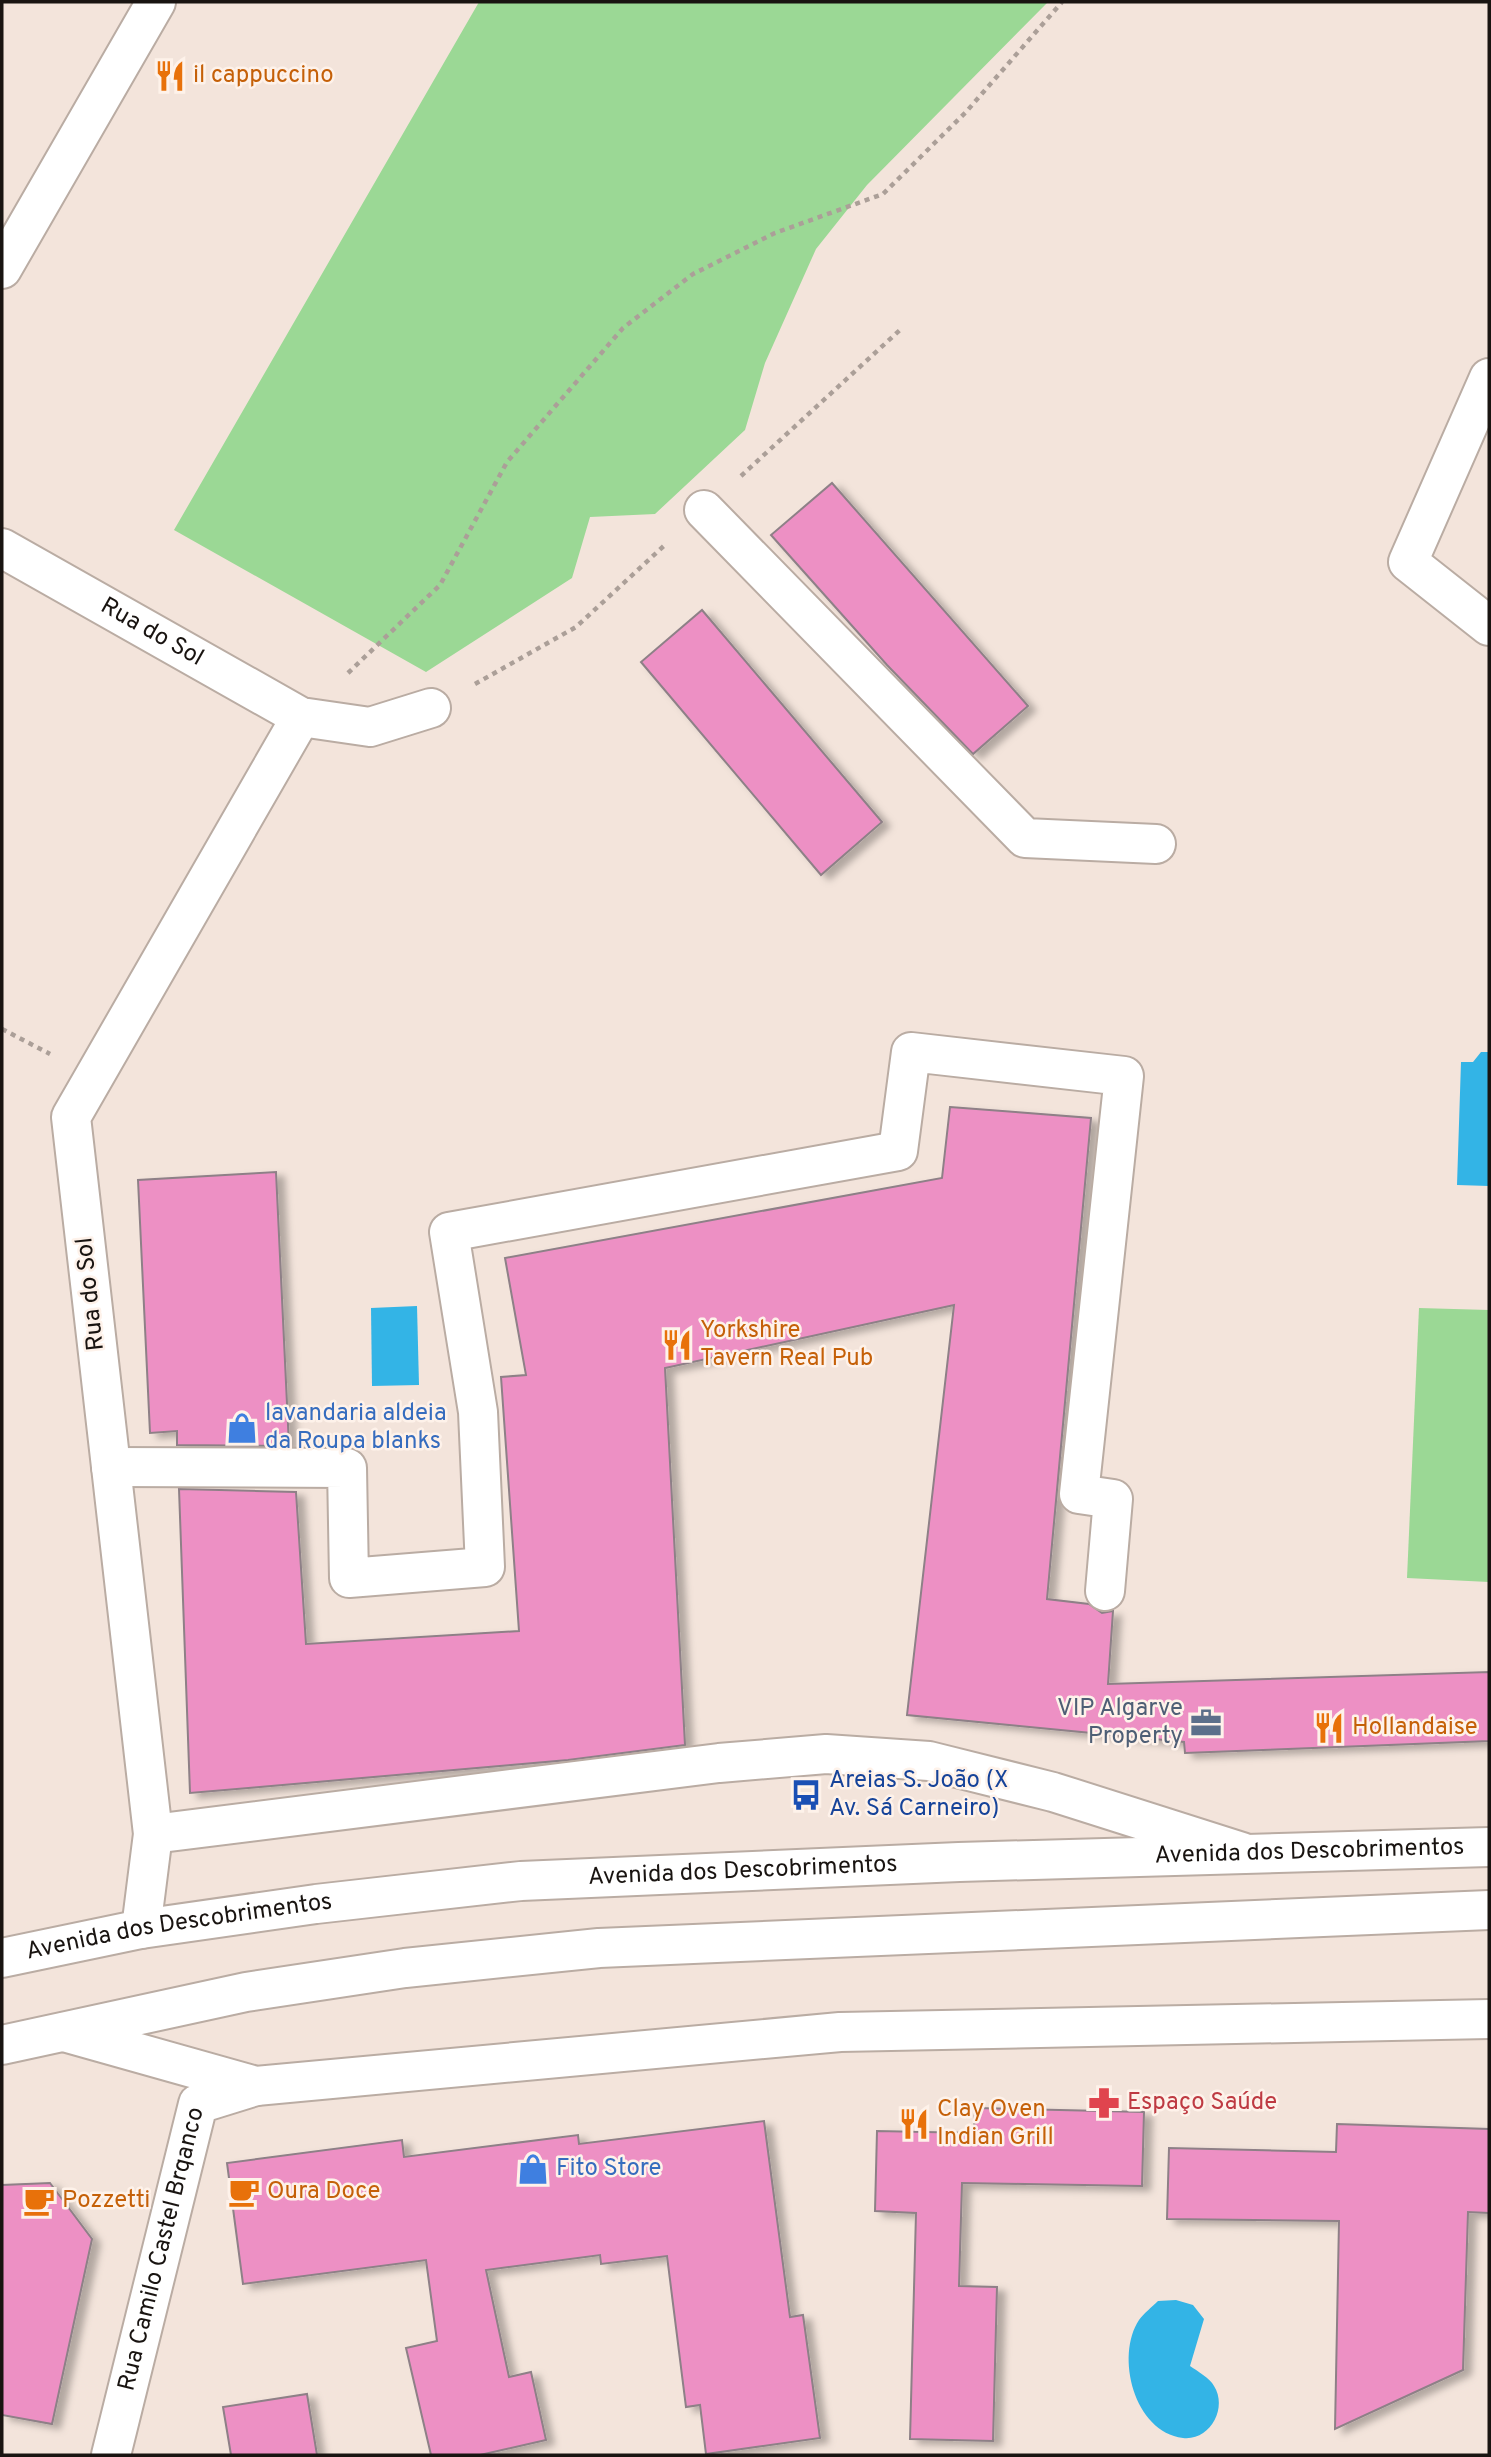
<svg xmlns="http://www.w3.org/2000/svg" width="1491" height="2457" font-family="Overpass,sans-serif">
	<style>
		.green { fill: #9bd895 }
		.water { fill: #33b4e6 }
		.building { fill: #ed90c4; stroke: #8e8087; stroke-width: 2; filter: url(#shadow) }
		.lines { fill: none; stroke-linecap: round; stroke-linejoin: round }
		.minor-casing { stroke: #baaca3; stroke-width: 42 }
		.major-casing { stroke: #baaca3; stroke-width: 42 }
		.path { stroke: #ab9f98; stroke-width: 4.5; stroke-dasharray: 5 5; stroke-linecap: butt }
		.minor { stroke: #fff; stroke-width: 38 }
		.major { stroke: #fff; stroke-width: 38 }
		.labels { text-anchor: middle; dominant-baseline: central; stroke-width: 5; stroke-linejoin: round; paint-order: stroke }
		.food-label { font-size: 24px; fill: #c56008; stroke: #fef2ea; text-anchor: start }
		.street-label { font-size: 24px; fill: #191411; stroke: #fef2ea }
		.shop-label { font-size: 24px; fill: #366cbe; stroke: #fef2ea; text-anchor: start }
		.service-label { font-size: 24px; fill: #4e5e75; stroke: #fef2ea; text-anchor: end }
		.transit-label { font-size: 24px; fill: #164399; stroke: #fef2ea; text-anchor: start }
		.health-label { font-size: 24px; fill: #be3a42; stroke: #fef2ea; text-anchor: start }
	</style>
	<defs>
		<filter id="shadow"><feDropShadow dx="8" dy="4.5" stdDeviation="3.5" flood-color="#0004"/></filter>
	</defs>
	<rect width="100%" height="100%" fill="#f3e4db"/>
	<!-- green -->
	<g class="green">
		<path d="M479,2H1048L867,185L816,249L765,363L745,430L655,514L590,517L572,578L426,672L174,530Z"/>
		<path d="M1419,1308L1489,1310V1582L1407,1578Z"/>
	</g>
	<!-- water -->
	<g class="water">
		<path d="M1481,1052H1489V1186L1457,1185L1461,1062H1473Z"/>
		<path d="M417,1306L419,1385L372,1386L371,1308Z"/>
		<path d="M1176,2300L1193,2305L1204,2319L1190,2366C1197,2371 1210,2378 1214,2386C1228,2408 1210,2441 1183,2438C1134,2432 1115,2356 1139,2320C1144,2313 1152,2307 1158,2301Z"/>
	</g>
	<!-- building -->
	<g class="building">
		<path d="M832,483L1028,706L973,754L887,665L771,535Z"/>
		<path d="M702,610L882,822L821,875L641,662Z"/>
		<path d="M950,1107L1091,1118L1047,1599L1089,1604L1102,1613L1113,1611L1108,1684L1489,1672V1741L1185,1753L1184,1742L907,1715L954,1305L665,1368L685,1745L568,1760L190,1793L179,1489L296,1492L306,1644L519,1631L501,1377L526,1375L505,1258L942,1178Z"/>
		<path d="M276,1172L289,1446L177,1445V1431L150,1433L138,1180Z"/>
		<path d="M975,2108L1144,2112L1142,2186L962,2183L959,2286L997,2287L993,2441L910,2439L916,2213L875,2211L877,2131L974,2133Z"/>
		<path d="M764,2121L790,2317L803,2315L820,2438L706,2454L700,2405L686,2407L667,2256L601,2264L600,2255L486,2270L509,2377L531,2372L546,2440L480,2455H431L406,2348L437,2341L426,2260L243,2284L227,2163L402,2140L404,2157L578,2135L579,2144Z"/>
		<path d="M1337,2124L1489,2129V2213L1468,2212L1463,2370L1335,2429L1339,2221L1167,2219L1169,2148L1336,2152Z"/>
		<path d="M50,2183L92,2239L52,2424L2,2415V2185Z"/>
		<path d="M307,2394L317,2455H231L223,2407Z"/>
	</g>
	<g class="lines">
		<defs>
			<g id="minor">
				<path d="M2,269L156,2"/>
				<path d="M1489,378L1408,562L1489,626"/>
				<path d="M704,510L1025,838L1156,844"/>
				<path id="s1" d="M2,548L301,717L370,727L431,708"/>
				<path d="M111,1467L347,1468L349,1578L485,1567L478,1412L449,1232L898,1151L911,1052L1124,1076L1079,1494L1113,1499L1105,1591"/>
				<path d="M153,1834L719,1763L826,1754L929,1761L1053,1792L1242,1852"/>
				<path d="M141,1929L153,1834L71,1117L301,717"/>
				<path d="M64,2032L256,2086L840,2032L1489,2019"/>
				<path id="s2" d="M111,2455L198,2104L256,2086"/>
			</g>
			<g id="major">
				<path id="s3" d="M2,1958L141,1929L316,1904L521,1881L959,1862L1489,1847"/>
				<path d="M2,2045L246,1992L405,1968L599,1948L1489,1910"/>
			</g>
		</defs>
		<!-- minor casing -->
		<use href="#minor" class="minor-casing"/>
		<!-- major casing -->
		<use href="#major" class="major-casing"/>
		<!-- path -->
		<g class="path">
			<path d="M741,476L901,329"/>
			<path d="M348,673L440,585L507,462L623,328L693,274L775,233L883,194L966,112L1062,2"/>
			<path d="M475,684L576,627L667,543"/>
			<path d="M2,1029L50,1054"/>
		</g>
		<!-- minor -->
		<use href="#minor" class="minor"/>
		<!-- major -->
		<use href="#major" class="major"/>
	</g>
	<!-- icons -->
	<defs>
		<symbol id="restaurant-bare" viewBox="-9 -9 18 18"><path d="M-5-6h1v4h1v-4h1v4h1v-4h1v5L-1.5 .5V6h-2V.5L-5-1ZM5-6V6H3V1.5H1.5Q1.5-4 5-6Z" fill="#e8710a" stroke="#fef2ea" stroke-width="2.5" paint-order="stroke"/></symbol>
		<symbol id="shop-bare" viewBox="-9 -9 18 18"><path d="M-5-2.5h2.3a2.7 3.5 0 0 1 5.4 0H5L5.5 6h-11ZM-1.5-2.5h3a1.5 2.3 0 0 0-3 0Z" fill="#3f7fe0" stroke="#fef2ea" stroke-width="2.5" paint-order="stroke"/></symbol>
		<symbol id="office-bare" viewBox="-9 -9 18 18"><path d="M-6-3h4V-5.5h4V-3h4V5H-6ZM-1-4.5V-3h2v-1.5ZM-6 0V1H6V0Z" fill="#5c6f8a" stroke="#fef2ea" stroke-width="2.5" paint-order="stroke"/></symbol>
		<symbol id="bus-bare" viewBox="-9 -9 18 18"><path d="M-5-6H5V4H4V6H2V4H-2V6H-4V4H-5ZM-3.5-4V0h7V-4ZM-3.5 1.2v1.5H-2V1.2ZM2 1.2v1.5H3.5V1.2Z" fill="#1a4fb4" stroke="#fef2ea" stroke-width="2.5" paint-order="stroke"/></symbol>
		<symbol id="pharmacy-bare" viewBox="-9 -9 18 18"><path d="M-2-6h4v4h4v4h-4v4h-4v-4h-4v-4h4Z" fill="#e0444e" stroke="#fef2ea" stroke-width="2.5" paint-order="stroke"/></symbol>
		<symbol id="cafe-bare" viewBox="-9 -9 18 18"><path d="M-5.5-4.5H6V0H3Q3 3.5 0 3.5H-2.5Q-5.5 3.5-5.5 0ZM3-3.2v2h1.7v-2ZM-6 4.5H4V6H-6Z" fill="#e8710a" stroke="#fef2ea" stroke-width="2.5" paint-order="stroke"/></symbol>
	</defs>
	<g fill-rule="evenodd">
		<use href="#restaurant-bare" x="148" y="54" width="44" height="44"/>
		<use href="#restaurant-bare" x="655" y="1323" width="44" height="44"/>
		<use href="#shop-bare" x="220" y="1406" width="44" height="44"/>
		<use href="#office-bare" x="1184" y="1701" width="44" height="44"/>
		<use href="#restaurant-bare" x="1307" y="1706" width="44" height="44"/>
		<use href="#bus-bare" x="784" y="1773" width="44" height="44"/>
		<use href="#pharmacy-bare" x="1082" y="2081" width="44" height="44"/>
		<use href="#restaurant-bare" x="892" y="2102" width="44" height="44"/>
		<use href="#shop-bare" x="511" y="2147" width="44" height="44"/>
		<use href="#cafe-bare" x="222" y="2170" width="44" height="44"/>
		<use href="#cafe-bare" x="17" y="2179" width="44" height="44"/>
	</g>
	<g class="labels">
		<!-- food labels -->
		<g class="food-label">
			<text x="193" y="76">il cappuccino</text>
			<text x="700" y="1331">Yorkshire<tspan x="700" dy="28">Tavern Real Pub</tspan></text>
			<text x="1352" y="1728">Hollandaise</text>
			<text x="937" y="2110">Clay Oven<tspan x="937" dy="28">Indian Grill</tspan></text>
			<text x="267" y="2192">Oura Doce</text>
			<text x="62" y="2201">Pozzetti</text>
		</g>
		<!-- street labels -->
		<g class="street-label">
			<text stroke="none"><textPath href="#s1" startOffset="172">Rua do Sol</textPath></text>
			<text transform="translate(91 1294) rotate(-96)">Rua do Sol</text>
			<text stroke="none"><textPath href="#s3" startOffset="1314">Avenida dos Descobrimentos</textPath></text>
			<text stroke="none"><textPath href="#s3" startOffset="747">Avenida dos Descobrimentos</textPath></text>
			<text stroke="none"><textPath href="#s3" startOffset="180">Avenida dos Descobrimentos</textPath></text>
			<text stroke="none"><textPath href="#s2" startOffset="212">Rua Camilo Castel Brqanco</textPath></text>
		</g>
		<!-- shop labels -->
		<g class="shop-label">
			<text x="265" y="1414">lavandaria aldeia<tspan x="265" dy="28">da Roupa blanks</tspan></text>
			<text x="556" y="2169">Fito Store</text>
		</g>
		<!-- service labels -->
		<g class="service-label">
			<text x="1183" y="1709">VIP Algarve<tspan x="1183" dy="28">Property</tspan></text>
		</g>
		<!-- transit labels -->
		<g class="transit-label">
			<text x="829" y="1781">Areias S. João (X<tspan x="829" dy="28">Av. Sá Carneiro)</tspan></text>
		</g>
		<!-- health labels -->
		<g class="health-label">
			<text x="1127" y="2103">Espaço Saúde</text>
		</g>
	</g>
	<!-- border -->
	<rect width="1491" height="2457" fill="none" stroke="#191411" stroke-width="7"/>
</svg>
